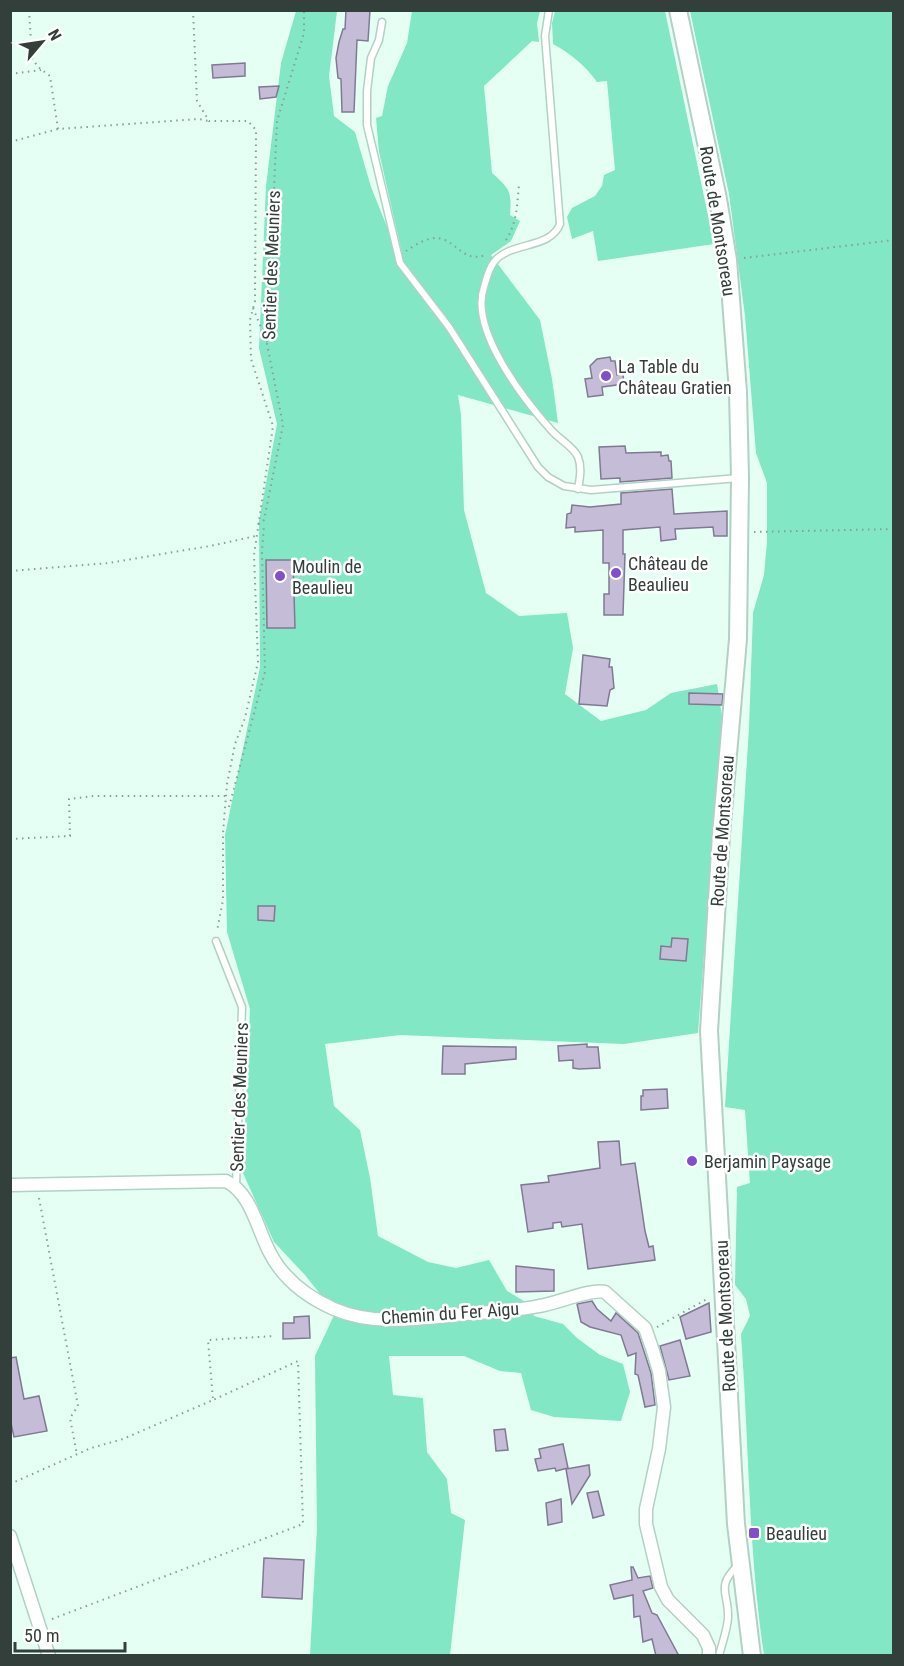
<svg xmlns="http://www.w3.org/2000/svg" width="904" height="1666" font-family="'Roboto Condensed',sans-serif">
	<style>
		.green { fill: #81e7c4 }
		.building { fill: #c5bdd8; stroke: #807991; stroke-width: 1.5 }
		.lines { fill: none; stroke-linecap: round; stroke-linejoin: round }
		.service-casing { stroke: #b2d1c5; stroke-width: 9 }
		.minor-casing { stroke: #b2d1c5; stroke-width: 15 }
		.secondary-casing { stroke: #b2d1c5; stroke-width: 20 }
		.path { stroke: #8a9d96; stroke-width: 2; stroke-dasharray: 1.5 4.5; stroke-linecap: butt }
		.service { stroke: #fff; stroke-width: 6 }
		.minor { stroke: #fff; stroke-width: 12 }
		.secondary { stroke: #fff; stroke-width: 16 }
		.poi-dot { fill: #7f50c9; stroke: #fff; stroke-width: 2 }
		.labels { text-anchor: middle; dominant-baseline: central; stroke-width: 5; stroke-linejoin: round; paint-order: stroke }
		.street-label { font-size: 18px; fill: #323f3a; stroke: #fff }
		.poi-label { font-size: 18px; fill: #323f3a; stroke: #fff; text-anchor: start }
	</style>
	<rect width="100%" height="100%" fill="#e5fff5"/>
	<!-- green -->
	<g class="green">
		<path d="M296,11H337L329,76L334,116L355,132L371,187L396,249H401L379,152L376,118L382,116L388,86L407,43L412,11H540L537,23L539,42L532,41L484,86L492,173C509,188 512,191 510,215L520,221L511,241L491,255L540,320L552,379L558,423L458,395L461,415L464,510L486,593L519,616L567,613L573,648L565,694L601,721L646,710L671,693L717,684L722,716L698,1033L624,1044L400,1035L325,1044L334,1106L360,1130L370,1178L378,1236L428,1262L456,1268L489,1260L507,1291L527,1303L534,1316L563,1324L577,1338L600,1355L623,1364L630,1392L621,1421L554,1417L531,1410L521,1373L500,1371L464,1356H389L393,1395L423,1398L427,1452L447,1479L451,1513L465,1520L450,1655H310L317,1528L315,1356L335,1313L305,1275L274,1242L243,1173L250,1009L227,932L225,835L260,667L259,521L277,424L259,348L266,186L281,63Z"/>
		<path d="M555,11H665L714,244L598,261L593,231L572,239L567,217L572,208L595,196L602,186L604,175L615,170L607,81L597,82C585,65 571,54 553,44L552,23Z"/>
		<path d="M690,11H893V1655H764C748,1549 749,1441 741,1334L750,1316L746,1299L735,1285L737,1187L750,1183L745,1110L725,1107L749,728L753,613L764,575L767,542V483L756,453L745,316L729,194Z"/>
	</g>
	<!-- building -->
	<g class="building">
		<path d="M346,10H370L368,41L357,40L354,112H342L341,79L338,78L336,58L339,42L343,29H345Z"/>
		<path d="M245,63V76L213,78L212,65Z"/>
		<path d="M279,86L276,97L260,99L259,87Z"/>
		<path d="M610,357L611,361H615L617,375L623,374L624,384L602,387L603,395L588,397L585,379L592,378L590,366L597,359Z"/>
		<path d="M625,446L626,453L661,452V456L668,455L669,461H671L672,478L620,482V478L601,479L599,447Z"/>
		<path d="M672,489L674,514L727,511V536H714L713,527L675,529L676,539L661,541L660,527L623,530V554H625L623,615H604V594H609V563H603V530L575,532V527L566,528L567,514L571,513L572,505L590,507L621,504V493Z"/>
		<path d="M266,560H293L295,628H267Z"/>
		<path d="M583,655L610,659L609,667H612L614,688L610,690L607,706L579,704Z"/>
		<path d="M689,693L723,694L722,705L689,704Z"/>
		<path d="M258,906H275L274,921L258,920Z"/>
		<path d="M672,938L688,939L686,961L660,959L661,946L671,947Z"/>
		<path d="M587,1044V1047H598L600,1068L579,1069L573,1068V1060L559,1061L558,1046Z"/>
		<path d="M443,1046L516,1047V1059L465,1064V1074H442Z"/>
		<path d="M667,1089L668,1108L641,1110V1096H643V1090Z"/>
		<path d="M619,1141L621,1165L635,1163L645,1231L649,1247L653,1246L655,1260L588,1269L582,1224L562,1227L561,1222L553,1223V1228L528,1232L521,1185L549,1182L548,1176L600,1168L598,1142Z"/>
		<path d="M516,1266L554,1270V1291L516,1292Z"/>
		<path d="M592,1301L597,1309L611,1321L616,1313L638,1333L651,1373L655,1405L645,1407L638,1375L635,1374L636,1353L628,1356L621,1335L590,1327L581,1322L577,1304Z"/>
		<path d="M709,1303L711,1332L686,1339L680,1317Z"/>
		<path d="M309,1316L310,1338L283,1339V1323H294V1317Z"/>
		<path d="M680,1340L690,1376L669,1380L660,1346Z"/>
		<path d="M16,1357L24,1399L39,1396L47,1431L14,1437L10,1419V1358Z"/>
		<path d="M505,1429L508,1450L496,1451L494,1430Z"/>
		<path d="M563,1444L568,1468L556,1471L555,1468L538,1471L535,1459L541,1458L539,1449Z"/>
		<path d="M589,1465L590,1475L572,1504L566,1469Z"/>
		<path d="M598,1491L604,1515L593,1518L587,1493Z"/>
		<path d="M561,1499L562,1522L548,1525L546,1503Z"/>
		<path d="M264,1558L304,1560L302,1599L262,1597Z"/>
		<path d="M631,1567H633L638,1578L650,1576L653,1588L643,1591L652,1613L657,1615L679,1656H656L652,1639L643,1642L640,1616L634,1617L633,1595L614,1599L610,1585L632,1580Z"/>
	</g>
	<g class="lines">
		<defs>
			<g id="service">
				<path d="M549,10L545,36L560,224C550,250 510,241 494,262C489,268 486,280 484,287C469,330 525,401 552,431C559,439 574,447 578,457C582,467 580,478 578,489"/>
				<path d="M382,22L379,40L371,58L367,91V125L400,263L449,327L538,467L548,477L564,486L591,490L739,478"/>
				<path d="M216,941L242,1007L236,1186"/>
				<path d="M719,1656C722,1643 727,1631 728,1618C729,1592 715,1588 738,1565"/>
			</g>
			<g id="minor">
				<path d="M10,1185L226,1181C252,1194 257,1229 270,1253C284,1280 307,1297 334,1309C375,1327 423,1318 466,1314C490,1312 515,1311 539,1306C555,1304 592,1288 605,1292L645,1328L652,1348L659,1371L664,1407L659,1449L646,1509V1524L661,1587L668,1600L703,1635L709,1648V1656"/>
				<path d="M10,1536L49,1656"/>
			</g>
			<path id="secondary" d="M678,10L718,199L728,260L738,392L740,478L738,639L721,835L709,1031L736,1524L752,1656"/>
		</defs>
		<!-- service casing -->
		<use href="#service" class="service-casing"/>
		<!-- minor casing -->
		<use href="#minor" class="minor-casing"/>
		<!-- secondary casing -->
		<use href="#secondary" class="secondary-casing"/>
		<!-- path -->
		<g class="path">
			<path d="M29,10L32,58L38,67L50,76L58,129L199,119L209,121"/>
			<path d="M193,10L197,101L209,121H248L256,130L255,301L250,320L251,359L273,426L254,555L258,662L245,718L235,744L227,784L223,833V900L217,931"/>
			<path d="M10,74L41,70"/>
			<path d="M10,142L58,129"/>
			<path d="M506,240C517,223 517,205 519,185"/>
			<path d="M406,251C416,245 429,235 442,239C457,243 465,263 485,255"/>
			<path d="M744,258L894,240"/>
			<path d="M253,308L267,342"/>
			<path d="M258,524L264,520L283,425L267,344L277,121L304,33V10"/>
			<path d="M754,532L894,529"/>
			<path d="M10,571L109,563L210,546L256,536"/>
			<path d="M229,807L265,672L262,552L264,524"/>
			<path d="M10,839L70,836L69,799L93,796H226"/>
			<path d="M39,1198L78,1406L70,1418L77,1455"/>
			<path d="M657,1327L707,1299"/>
			<path d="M10,1484L91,1448L123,1439L213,1400L208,1340L275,1336"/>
			<path d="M52,1619L303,1524L298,1361L213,1400"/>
		</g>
		<!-- service -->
		<use href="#service" class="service"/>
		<!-- minor -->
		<use href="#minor" class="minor"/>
		<!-- secondary -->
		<use href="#secondary" class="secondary"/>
	</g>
	<!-- markers -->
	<g class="poi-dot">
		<circle cx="606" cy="376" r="6"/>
		<circle cx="616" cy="573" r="6"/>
		<circle cx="280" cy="576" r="6"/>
		<circle cx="692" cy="1161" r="6"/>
		<rect x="748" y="1527" width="12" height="12" rx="3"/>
	</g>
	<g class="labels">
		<!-- street labels -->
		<g class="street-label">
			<text transform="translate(718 221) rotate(81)">Route de Montsoreau</text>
			<text transform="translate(271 265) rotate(-88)">Sentier des Meuniers</text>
			<text transform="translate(722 831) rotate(-86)">Route de Montsoreau</text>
			<text transform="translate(239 1097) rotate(-88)">Sentier des Meuniers</text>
			<text transform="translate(450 1313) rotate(-4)">Chemin du Fer Aigu</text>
			<text transform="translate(725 1316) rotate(-93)">Route de Montsoreau</text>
		</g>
		<!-- poi labels -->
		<g class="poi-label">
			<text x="618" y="366">La Table du<tspan x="618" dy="21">Château Gratien</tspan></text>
			<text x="628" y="563">Château de<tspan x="628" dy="21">Beaulieu</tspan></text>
			<text x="292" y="566">Moulin de<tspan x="292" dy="21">Beaulieu</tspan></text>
			<text x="704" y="1161">Berjamin Paysage</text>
			<text x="766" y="1533">Beaulieu</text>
		</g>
	</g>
	<!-- border -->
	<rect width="904" height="1666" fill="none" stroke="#323f3a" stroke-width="24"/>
	<!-- north arrow -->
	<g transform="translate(42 42) rotate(61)" stroke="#ffffff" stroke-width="4.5" paint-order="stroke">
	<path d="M0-4.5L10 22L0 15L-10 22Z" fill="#323f3a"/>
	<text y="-9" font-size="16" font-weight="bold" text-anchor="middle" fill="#323f3a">N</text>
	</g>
	<!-- scale -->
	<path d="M15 1642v9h110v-9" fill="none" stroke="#323f3a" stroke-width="3"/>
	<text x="24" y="1642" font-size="18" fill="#323f3a" stroke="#ffffff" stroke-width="4.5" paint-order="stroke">50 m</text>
</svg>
